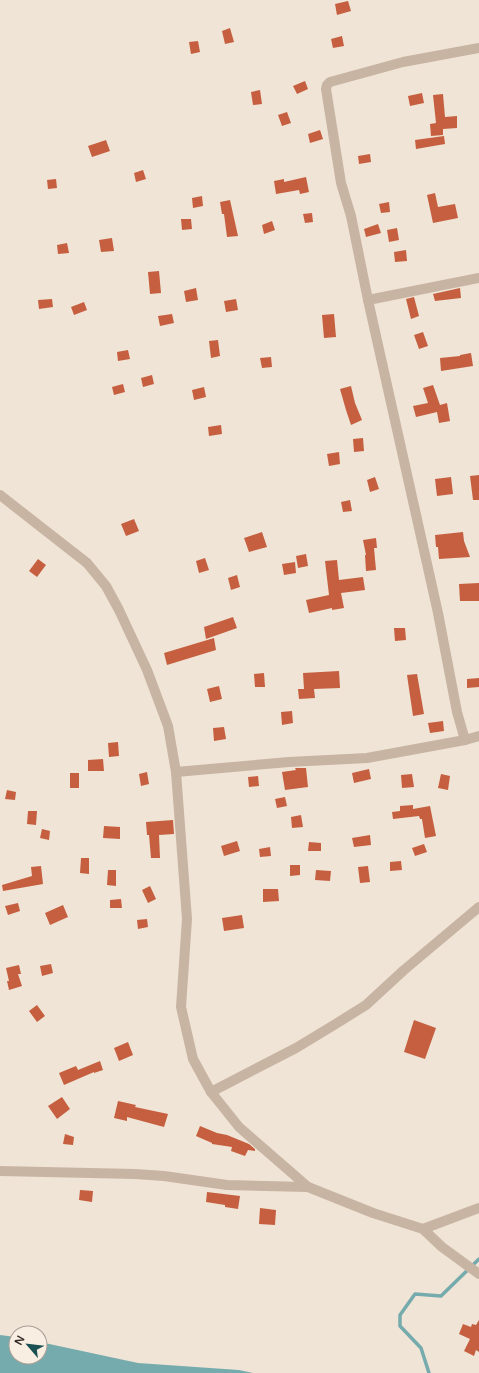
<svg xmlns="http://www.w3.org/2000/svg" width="479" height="1373" font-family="'Varela Round',sans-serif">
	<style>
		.water { fill: #76abad }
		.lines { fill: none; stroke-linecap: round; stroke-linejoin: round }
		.stream { stroke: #76abad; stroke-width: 3.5 }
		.building { fill: #c55f3f }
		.minor { stroke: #c8b4a3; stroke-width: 10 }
	</style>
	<rect width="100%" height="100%" fill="#f0e4d6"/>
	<!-- water -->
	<path class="water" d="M0,1335L16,1337V1357H40V1342L138,1363L239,1370L253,1373H0Z"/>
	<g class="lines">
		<!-- stream -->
		<path class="stream" d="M429,1373L421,1348L400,1326V1315L415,1294L441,1296L479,1259"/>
	</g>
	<!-- building -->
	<g class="building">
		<path d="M348,1L351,11L337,15L335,4Z"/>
		<path d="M230,28L234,42L225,44L222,31Z"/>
		<path d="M342,36L344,46L333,48L331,39Z"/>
		<path d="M198,41L200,52L191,54L189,42Z"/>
		<path d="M305,81L308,89L297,94L293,86Z"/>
		<path d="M260,90L262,104L253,105L251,92Z"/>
		<path d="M422,93L424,103L410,106L408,96Z"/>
		<path d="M443,94L445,117L457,116V128L443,129V135L431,136L430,124L436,123L433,95Z"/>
		<path d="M287,112L291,123L282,126L278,115Z"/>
		<path d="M320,130L323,139L310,143L308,134Z"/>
		<path d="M444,136L445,144L416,149L415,140Z"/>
		<path d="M106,140L110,151L92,157L88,146Z"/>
		<path d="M370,154L371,162L359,164L358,156Z"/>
		<path d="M143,170L146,179L136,182L134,173Z"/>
		<path d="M306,177L309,192L300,194L299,190L276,194L274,181L284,179V182Z"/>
		<path d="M56,179L57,188L48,189L47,180Z"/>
		<path d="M435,193L438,207L455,204L458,218L433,223L427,195Z"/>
		<path d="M202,196L203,206L193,208L192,198Z"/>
		<path d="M230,200L238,236L227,237L224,214H222L220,202Z"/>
		<path d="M389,202L390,212L381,213L379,204Z"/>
		<path d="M312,213L313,222L305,223L303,214Z"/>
		<path d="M181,219H191L192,229L182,230Z"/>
		<path d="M272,221L275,230L264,234L262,225Z"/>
		<path d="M378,224L381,233L366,237L364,229Z"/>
		<path d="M397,228L399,240L389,242L387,230Z"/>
		<path d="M112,238L114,251L101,252L99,240Z"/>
		<path d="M67,243L69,253L58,254L57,245Z"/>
		<path d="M406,250L407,261L395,262L394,252Z"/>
		<path d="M159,271L161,293L150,294L148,272Z"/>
		<path d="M196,288L198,300L186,302L184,291Z"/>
		<path d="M460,288L461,298L435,301L433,294Z"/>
		<path d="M414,297L419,316L411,319L406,299Z"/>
		<path d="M52,299L53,307L39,309L38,300Z"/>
		<path d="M236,299L238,310L226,312L224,301Z"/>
		<path d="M84,302L87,310L74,315L71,307Z"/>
		<path d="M172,314L174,323L160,326L158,316Z"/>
		<path d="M334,314L336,337L324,338L322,315Z"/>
		<path d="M423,332L428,346L419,349L414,335Z"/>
		<path d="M218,340L220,356L211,358L209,341Z"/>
		<path d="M128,350L130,359L118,361L117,352Z"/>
		<path d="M471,353L473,366L441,371L440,358L460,356V355Z"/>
		<path d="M271,357L272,367L262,368L260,358Z"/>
		<path d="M152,375L154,384L143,387L141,378Z"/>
		<path d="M123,384L125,392L114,395L112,387Z"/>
		<path d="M433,385L440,405L447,403L450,421L439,423L437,412L416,417L413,406L428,403L423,388Z"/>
		<path d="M351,386L355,403L362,420L351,425L346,410L340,389Z"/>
		<path d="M204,387L206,397L194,400L192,390Z"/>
		<path d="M221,425L222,434L209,436L208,427Z"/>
		<path d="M363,438L364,451L354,452L353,439Z"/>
		<path d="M339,452L340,464L329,466L327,454Z"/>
		<path d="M479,475V500H473L470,476Z"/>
		<path d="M375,477L379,489L370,492L367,480Z"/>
		<path d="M451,477L453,494L437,496L435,479Z"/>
		<path d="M350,500L352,511L343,512L341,502Z"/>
		<path d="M134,519L139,531L126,536L121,524Z"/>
		<path d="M262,532L267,547L249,552L244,538Z"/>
		<path d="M463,532L464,541L470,557L439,559L438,547H436L435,535Z"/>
		<path d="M376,538L377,548H374L376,570L366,571L365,555H366L363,540Z"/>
		<path d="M306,554L308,566L298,568L296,556Z"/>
		<path d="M205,558L209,570L199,573L196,561Z"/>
		<path d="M38,559L46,565L37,577L29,571Z"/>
		<path d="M337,560L339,580L363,577L365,590L341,593L344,608L332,610V608L309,613L306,600L329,595L325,561Z"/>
		<path d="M295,562L296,573L284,575L282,564Z"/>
		<path d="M237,575L240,587L231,590L228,578Z"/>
		<path d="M479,583V601H460L459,584Z"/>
		<path d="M233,617L237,628L206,639L204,627Z"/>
		<path d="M394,628H405L406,640L395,641Z"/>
		<path d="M214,638L216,650L167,665L164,653Z"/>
		<path d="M339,671L340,688L314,689L315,698L299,699L298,689H304L303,673Z"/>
		<path d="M264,673L265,687H255L254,674Z"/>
		<path d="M417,674L424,714L413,716L407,675Z"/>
		<path d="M479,678V687L467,688V679Z"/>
		<path d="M219,686L222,699L210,702L207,689Z"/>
		<path d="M292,711L293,723L282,725L281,712Z"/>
		<path d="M443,721L444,731L430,733L428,723Z"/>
		<path d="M224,727L226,739L214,741L213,728Z"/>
		<path d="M118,742L119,756L109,757L108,743Z"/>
		<path d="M103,759L104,771H88V760Z"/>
		<path d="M295,768H306L308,787L285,790L282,772L296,770Z"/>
		<path d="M369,769L371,779L354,783L352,773Z"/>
		<path d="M147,772L149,784L141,786L139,774Z"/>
		<rect x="70" y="773" width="9" height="15"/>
		<path d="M412,774L414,787L402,788L401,775Z"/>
		<path d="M441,774L450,776L448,790L438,788Z"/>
		<path d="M258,776L259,786L249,787L248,777Z"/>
		<path d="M7,790L16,792L15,800L5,799Z"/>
		<path d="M285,797L287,806L277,808L275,799Z"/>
		<path d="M413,805V809L430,806L436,836L425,838L422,819H420L419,816L393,819L392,812L400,811V806Z"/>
		<path d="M28,811H37L36,825L27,824Z"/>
		<path d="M301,815L303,827L292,828L291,817Z"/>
		<path d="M173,820L174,834L159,835L160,858H151L149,835H147L146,822Z"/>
		<path d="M104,826L120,827V839L103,838Z"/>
		<path d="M42,829L50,831L49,840L40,838Z"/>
		<path d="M370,835L371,845L354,847L352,838Z"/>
		<path d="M237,841L240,851L224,856L221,846Z"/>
		<path d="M309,842L321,843V851H308Z"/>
		<path d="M424,844L427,852L415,856L412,848Z"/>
		<path d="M270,847L271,856L260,857L259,849Z"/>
		<path d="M81,858H89V874L80,873Z"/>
		<path d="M401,861L402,870L390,871V862Z"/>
		<path d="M290,865H300V875L290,876Z"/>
		<path d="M41,866L43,884L3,891L2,885L32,876L31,867Z"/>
		<path d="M368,866L370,882L360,883L358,867Z"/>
		<path d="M108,870H116V886L107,885Z"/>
		<path d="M316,870L331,871L330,881L315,880Z"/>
		<path d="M150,886L156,899L148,903L142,890Z"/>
		<path d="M263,889H278L279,901L263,902Z"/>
		<path d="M121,899L122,908H110V900Z"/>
		<path d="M18,903L20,911L8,915L5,906Z"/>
		<path d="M63,905L68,917L50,925L45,913Z"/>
		<path d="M242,915L244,928L224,931L222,918Z"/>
		<path d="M147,919L148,927L138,929L137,920Z"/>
		<path d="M51,964L53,973L42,976L40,966Z"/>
		<path d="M19,965L21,974H18L22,986L9,990L7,981H9L6,968Z"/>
		<path d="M37,1005L45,1016L37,1022L29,1011Z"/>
		<path d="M414,1020L436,1028L425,1059L404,1052Z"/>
		<path d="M128,1042L133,1055L119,1061L114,1048Z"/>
		<path d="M100,1061L103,1070L94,1073V1072L64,1085L59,1073L76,1066L78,1070Z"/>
		<path d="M62,1097L70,1109L57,1119L48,1106Z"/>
		<path d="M118,1101L136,1105L135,1107L168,1114L164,1127L127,1117V1121L114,1118Z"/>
		<path d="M200,1126L217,1133L227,1135L249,1144L255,1149V1151L248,1150L245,1156L231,1151L232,1147L212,1144V1143L196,1136Z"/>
		<path d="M65,1134L74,1137L73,1145L63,1144Z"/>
		<path d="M80,1190L93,1191L92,1202L79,1200Z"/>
		<path d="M207,1192L240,1196L238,1209L225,1207V1205L206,1202Z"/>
		<path d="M260,1208L276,1210L275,1225L259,1224Z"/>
		<path d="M479,1320V1352L476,1350L474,1356L464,1351L470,1339L459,1334L463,1324L471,1327L472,1324L476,1325Z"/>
	</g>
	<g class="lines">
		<!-- minor -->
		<g class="minor">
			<path d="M368,300L479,278"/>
			<path d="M0,495L87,563L106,586L119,610L147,670L168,726L176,772L187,919L181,1007L193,1059L211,1092L239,1127L308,1187L373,1213L423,1229L442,1247L479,1274"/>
			<path d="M465,740L457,712L438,613L368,300L351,216L341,183L326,89L327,85L330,82L403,62L479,48"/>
			<path d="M176,772L289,762L367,758L465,740L479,736"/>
			<path d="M211,1092L296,1048L334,1025L366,1005L404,970L479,907"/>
			<path d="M0,1171L135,1174L164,1176L227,1185L308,1187"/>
			<path d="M423,1229L479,1208"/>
		</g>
	</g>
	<!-- north arrow -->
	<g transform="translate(28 1345) rotate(298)"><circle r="19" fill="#f8eee2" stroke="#a99f96"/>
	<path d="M0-3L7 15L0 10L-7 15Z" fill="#1b5053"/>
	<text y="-6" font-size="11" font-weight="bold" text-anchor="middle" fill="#332925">N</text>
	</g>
</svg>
